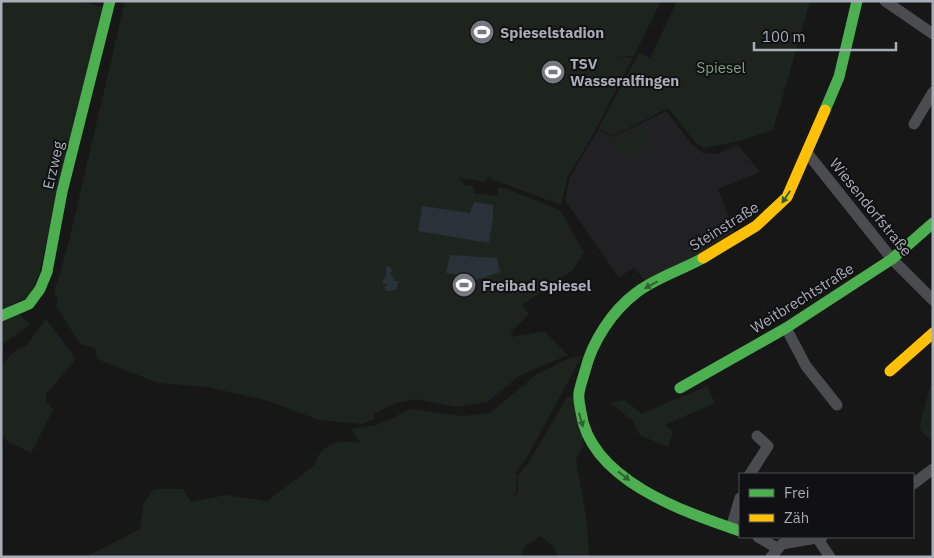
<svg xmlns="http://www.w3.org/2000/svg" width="934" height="558" font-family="'IBM Plex Sans',sans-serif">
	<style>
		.built { fill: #212123 }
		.green { fill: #1d241e }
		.water { fill: #2a3239 }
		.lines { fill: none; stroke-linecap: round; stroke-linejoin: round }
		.street { stroke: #4b4c50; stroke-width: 11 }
		.fast { stroke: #4caf50; stroke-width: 11 }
		.slow { stroke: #ffc107; stroke-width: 11 }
		.oneway { fill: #2e6032 }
		.labels { text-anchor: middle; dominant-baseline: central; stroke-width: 4; stroke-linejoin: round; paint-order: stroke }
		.poi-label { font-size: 15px; font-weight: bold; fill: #a8adb8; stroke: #111113; text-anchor: start }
		.park-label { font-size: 15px; fill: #7fa381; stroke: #111113 }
		.street-label { font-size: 15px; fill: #a8adb8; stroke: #111113 }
	</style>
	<rect width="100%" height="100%" fill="#171717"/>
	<!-- built -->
	<path class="built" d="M666,111L691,143L703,153L717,154L738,145L760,172L718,189L736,236L647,283L634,267L619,278L565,200L570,177L598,130L613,137Z"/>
	<!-- green -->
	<g class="green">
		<path d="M1,1H77L103,7L39,274L29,297L10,305L30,325L1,345Z"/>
		<path d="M125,1H661L634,56L616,57L633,58L591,138L568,176L561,205L491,179L488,176L486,182L459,178L465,185L474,186V193L497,196L498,187L508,189L560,210L584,253L572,271L522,305L529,314L511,332L512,337L544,331L568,355L519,376L487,402L456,407L416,399L396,403L374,414L375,419L362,424L319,420L265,400L207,387L158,383L97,359L95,348L80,344L56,306L58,297L54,294L69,241Z"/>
		<path d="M677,1H810L773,130L739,141L704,148L695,142L668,108L613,136L598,129L639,53L650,58Z"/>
		<path d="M644,128L652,145L623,160L614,143Z"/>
		<path d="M46,319L76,359L46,394V401L53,410L31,453L8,442L1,434V364L18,349L26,346Z"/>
		<path d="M582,356L526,459L514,475L517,474L516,492L512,498L518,492V475L529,462L567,397H573L584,444L576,459L587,522L589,557H558L554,547L541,536L525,546L520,557H85L140,529L143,504L154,489H183L191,502L226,495L267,501L315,465C319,443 341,439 360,443L351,429L377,425L411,409L463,416L490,413L537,374L570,358Z"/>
		<path d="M707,386L715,403L665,425L673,432L668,447L640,435L632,420L610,403L624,400L642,414C664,403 685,397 707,386Z"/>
		<path d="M930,386L933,387V442L919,429Z"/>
	</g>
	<!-- water -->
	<g class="water">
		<path d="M474,202L493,205V218L489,243L418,231L422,206L470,213Z"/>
		<path d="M450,255L497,258L500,272L464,284L459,275L446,273Z"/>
		<path d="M389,266L393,272L390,273L395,281H399L396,290L385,291V286L389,284H383V280L386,277V267Z"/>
	</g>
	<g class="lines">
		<!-- street -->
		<g class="street">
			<path d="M885,1L933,34"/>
			<path d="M914,124L933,92"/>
			<path d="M808,154L892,259L933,300"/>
			<path d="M786,328L806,366L837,405"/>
			<path d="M750,474L768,446L757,436"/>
			<path d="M913,484L933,469"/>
			<path d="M731,528L740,498"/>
			<path d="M758,537L777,548"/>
			<path d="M817,538L830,557"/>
			<path d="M771,557L782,544L822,537"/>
		</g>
		<!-- fast -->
		<g class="fast">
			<path d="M825,110L839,77L857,1"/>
			<path d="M703,258C682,270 655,278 636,293C612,311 592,342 585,371C583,378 580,386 579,393C578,399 580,406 581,412C590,480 684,512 740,531"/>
			<path d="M1,316L29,304L40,289L47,272L62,192L110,1"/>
			<path d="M680,388L786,328L892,259L933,223"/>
		</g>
		<!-- slow -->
		<g class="slow">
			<path d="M703,258L756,226L787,197L825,110"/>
			<path d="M890,371L933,333"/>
		</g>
	</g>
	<!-- one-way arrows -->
	<defs><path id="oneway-solid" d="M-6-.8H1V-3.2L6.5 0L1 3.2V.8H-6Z" transform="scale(1.25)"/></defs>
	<g class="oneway">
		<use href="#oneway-solid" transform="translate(786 197) rotate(124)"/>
		<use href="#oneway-solid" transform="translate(651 285) rotate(152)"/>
		<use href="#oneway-solid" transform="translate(581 420) rotate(74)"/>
		<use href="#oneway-solid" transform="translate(624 476) rotate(38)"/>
	</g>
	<!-- icons -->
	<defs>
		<symbol id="stadium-disc" viewBox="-11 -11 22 22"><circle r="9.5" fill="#757880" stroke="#111113"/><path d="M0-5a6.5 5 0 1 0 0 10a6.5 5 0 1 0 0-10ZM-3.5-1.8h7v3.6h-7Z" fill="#fff"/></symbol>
	</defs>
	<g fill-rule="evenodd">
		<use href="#stadium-disc" x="468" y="18" width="28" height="28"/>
		<use href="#stadium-disc" x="539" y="58" width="28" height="28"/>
		<use href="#stadium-disc" x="450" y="271" width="28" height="28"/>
	</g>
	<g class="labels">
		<!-- poi labels -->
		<g class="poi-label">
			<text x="500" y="32">Spieselstadion</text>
			<text x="570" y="63">TSV<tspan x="570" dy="17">Wasseralfingen</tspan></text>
			<text x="482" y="285">Freibad Spiesel</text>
		</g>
		<!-- park labels -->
		<g class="park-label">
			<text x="721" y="67">Spiesel</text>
		</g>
		<!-- street labels -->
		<g class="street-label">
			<text transform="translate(53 165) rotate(-77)">Erzweg</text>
			<text transform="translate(871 207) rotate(51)">Wiesendorfstraße</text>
			<text transform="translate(724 226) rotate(-32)">Steinstraße</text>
			<text transform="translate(802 298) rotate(-32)">Weitbrechtstraße</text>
		</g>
	</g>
	<!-- border -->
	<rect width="934" height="558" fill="none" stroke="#a8adb8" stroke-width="5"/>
	<!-- legend -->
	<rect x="739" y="473" width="175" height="65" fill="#111113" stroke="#4d4f55"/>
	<rect x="749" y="489" width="25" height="8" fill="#4caf50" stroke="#4d4f55"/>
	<text x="784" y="498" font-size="15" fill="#a8adb8">Frei</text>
	<rect x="749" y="514" width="25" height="8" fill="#ffc107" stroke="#4d4f55"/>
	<text x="784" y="523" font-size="15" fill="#a8adb8">Zäh</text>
	<!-- scale -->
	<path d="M754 42v8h142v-8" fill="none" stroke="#a8adb8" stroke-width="2.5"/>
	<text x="762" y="42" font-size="15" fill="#a8adb8" stroke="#111113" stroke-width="4" paint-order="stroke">100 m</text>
</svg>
